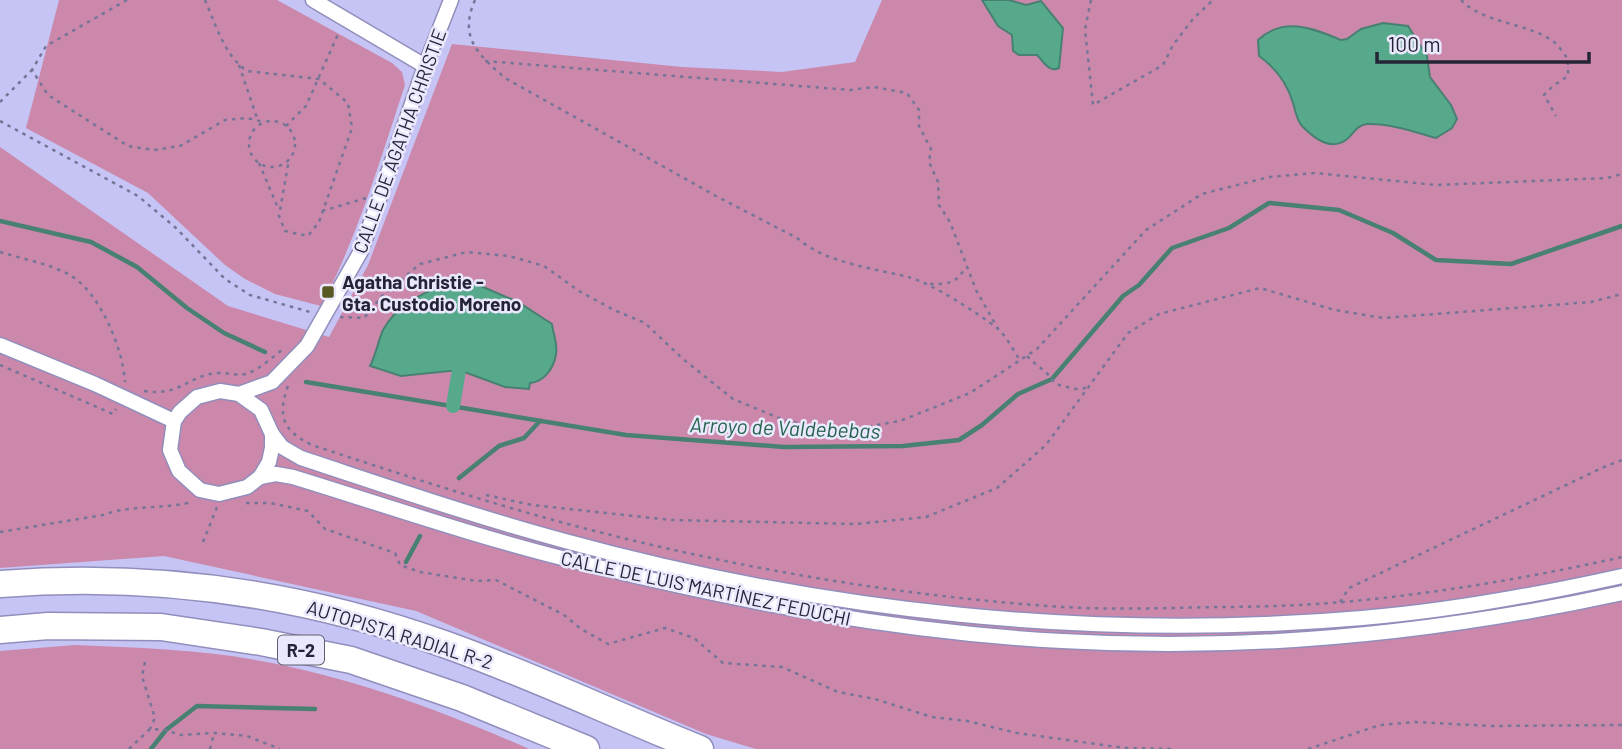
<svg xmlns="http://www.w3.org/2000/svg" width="1622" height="749" font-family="Barlow,sans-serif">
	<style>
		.green { fill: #cb88ab }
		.water { fill: #57a98b; stroke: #488172; stroke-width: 2 }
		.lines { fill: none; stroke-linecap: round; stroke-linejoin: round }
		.stream { stroke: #488172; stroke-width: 4.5 }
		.canal { stroke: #57a98b; stroke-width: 14 }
		.street-casing { stroke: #918ebc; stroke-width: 17 }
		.highway-casing { stroke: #918ebc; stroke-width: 29 }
		.path { stroke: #777597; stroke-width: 2.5; stroke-dasharray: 3.5 5; stroke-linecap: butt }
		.street { stroke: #fff; stroke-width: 14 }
		.highway { stroke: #fff; stroke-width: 26 }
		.poi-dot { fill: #5a5925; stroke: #e9e8fc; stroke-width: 2.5 }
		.labels { text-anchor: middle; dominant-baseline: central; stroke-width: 5; stroke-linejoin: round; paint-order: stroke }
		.shield { fill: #e9e8fc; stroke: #605e71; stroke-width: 2 }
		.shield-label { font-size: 18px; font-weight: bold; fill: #252336 }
		.street-label { font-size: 19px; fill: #252336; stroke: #e9e8fc }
		.poi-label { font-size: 19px; font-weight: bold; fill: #252336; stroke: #e9e8fc; text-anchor: start }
		.water-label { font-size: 21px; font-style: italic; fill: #24634d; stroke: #e9e8fc }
	</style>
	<rect width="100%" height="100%" fill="#c6c4f5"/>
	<!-- green -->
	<g class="green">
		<path d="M59,0H277L392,63L402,72L405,85C380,160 358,236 321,306L275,294L245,279L225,265L148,193L26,128Z"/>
		<path d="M882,0H1622V749H756L706,734L416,611L164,556L0,568V147L228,306L329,337L368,265L452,44L682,67L782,72L855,62Z"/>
		<path d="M75,645C137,648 200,649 261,661C353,678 443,711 529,749H0V651Z"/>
	</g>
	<!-- water -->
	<g class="water">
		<path d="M982,0H1009L1026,5L1041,1L1063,28L1059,68C1049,73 1044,62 1037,55H1019L1013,51L1012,35L998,26Z"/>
		<path d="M1383,23L1408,26L1427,56L1430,77L1451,105L1457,119L1452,128L1436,138C1415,132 1389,123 1367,124C1356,125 1353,135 1346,140C1330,151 1314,138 1303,127C1296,120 1296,112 1293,103C1287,82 1276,68 1259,56L1258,40C1284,16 1312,28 1341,40L1347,39L1361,29Z"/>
		<path d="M460,277L518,302L552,324C553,333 558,345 556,354C554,368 544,382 530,383L529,389L505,387L459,370L401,376L370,366C376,355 378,341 383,330C399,300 432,290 460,277Z"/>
	</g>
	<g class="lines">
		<!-- stream -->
		<g class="stream">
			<path d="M0,221L91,242L137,267L187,308L224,333L265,352"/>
			<path d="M306,382L626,435L784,447L903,446L959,440L982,425L1018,394L1052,379L1123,296L1139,285L1172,248L1229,228L1269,203L1339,210L1393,233L1436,260L1511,264L1622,226"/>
			<path d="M459,478L499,446L524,438L540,421"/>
			<path d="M406,562L420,536"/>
			<path d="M151,749L166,730L197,706L315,709"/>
		</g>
		<!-- canal -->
		<path class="canal" d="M453,406L459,370"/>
		<defs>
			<g id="street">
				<path d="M313,0L425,66"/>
				<path d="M0,345L95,384L174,421"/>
				<path d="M220,391L239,394L261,410L272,434V448L269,462L260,477L247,487L219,494L200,490L179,471L170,450L174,421L180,412L197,397Z"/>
				<path d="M239,394L272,382L307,346L361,251L425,66L451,0"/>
				<path d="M272,434L282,447L301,458C389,487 476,517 565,541C824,612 1094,641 1362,618C1449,611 1536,595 1622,576"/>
				<path d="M260,477L276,474L293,477C384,505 474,536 566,559C729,600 894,632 1062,641C1250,652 1439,633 1622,593"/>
			</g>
			<g id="highway">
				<path d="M0,584C152,572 301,593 444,644C531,675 615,715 700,749"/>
				<path d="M0,630L48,626L161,627L261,642L351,660L462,698L586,749"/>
			</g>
		</defs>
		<!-- street casing -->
		<use href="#street" class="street-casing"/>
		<!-- highway casing -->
		<use href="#highway" class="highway-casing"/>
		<!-- path -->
		<g class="path">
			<path d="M127,0L46,46L32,70L48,95L128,146L154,150L180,146L225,120L247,118L264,122"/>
			<path d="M205,0C216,25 224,55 247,71L319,79L348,103L352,128L319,222L308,236L285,231L279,216L289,159"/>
			<path d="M475,0C458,38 479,55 505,78L716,196L797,238C826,263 872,268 908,277C930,282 979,314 997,328C1006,336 1013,349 1019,359"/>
			<path d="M1091,0L1085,29L1093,105L1163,65L1173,45L1193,19L1213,0"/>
			<path d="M1461,0C1484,24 1527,22 1554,42C1559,46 1564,54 1568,59V76L1553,86L1544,95L1556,116"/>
			<path d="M485,61L850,90L874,87L907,93L919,110V126L931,149L929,162L938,182L939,205L950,222L976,290L998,329"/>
			<path d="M239,65L258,121"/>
			<path d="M0,102L32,70"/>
			<path d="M0,121L138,196L176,228L225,279L250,295L310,312"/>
			<circle cx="272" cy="144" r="23"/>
			<path d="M286,126L306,106L339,32"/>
			<path d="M259,163L278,208"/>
			<path d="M322,211L366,198"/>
			<path d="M0,252C22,259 47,263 68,274C99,290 123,348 125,382"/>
			<path d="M930,284C948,284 956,284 965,268"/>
			<path d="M340,317L364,318L382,296L420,264L467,252L509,256L544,266L579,291L614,310L645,323L683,359L733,399L784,420L837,432L900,421L970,393L1037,349L1146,230L1202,194L1269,177L1315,173L1436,185L1607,178L1622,174"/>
			<path d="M1027,356C1037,367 1047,370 1055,384L1075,389L1087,388"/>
			<path d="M0,365L113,414L116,409"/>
			<path d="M288,386C277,416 283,431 312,445C397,473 482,501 568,524C730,567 896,596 1063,607C1114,610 1166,608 1217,607C1266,607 1316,605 1364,600C1451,591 1537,576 1622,557"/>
			<path d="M144,391C180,397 188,375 218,373C229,372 241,378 251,372C262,367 273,357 283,349"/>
			<path d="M486,495L532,505L671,520L856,524L926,517L997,488L1046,445L1128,333L1159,314L1260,288L1335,310L1383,318L1591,302L1622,294"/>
			<path d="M246,503H270L308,511L325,529L395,553L400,565L420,572L476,581L496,580L564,615L581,629L608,644L665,628L694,638L723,663L782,667L838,692L875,699L932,717L967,721L1017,733L1125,748L1175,749"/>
			<path d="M0,532L103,515C130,505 160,509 188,503L190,500"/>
			<path d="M203,542L217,507"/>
			<path d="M1340,602L1349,588L1604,467L1622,460"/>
			<path d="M145,662L142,676L155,718L150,729"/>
			<path d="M129,749L150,729L166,730L180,735L214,733L247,736L280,749"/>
			<path d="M210,749L214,733"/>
			<path d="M1308,749L1380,725L1415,722L1491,726L1622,725"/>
		</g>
		<!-- street -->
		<use href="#street" class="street"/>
		<!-- highway -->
		<use href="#highway" class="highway"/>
	</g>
	<!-- markers -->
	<rect class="poi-dot" x="321" y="285" width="14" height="14" rx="3.5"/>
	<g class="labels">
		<!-- shield labels -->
		<rect class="shield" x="278" y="635.5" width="46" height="29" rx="5"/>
		<g class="shield-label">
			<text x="301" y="650">R-2</text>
		</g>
		<!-- street labels -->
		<g class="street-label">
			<text transform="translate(399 141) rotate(-70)">CALLE DE AGATHA CHRISTIE</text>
			<text transform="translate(706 588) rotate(12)">CALLE DE LUIS MARTÍNEZ FEDUCHI</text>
			<text transform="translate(400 634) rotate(17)">AUTOPISTA RADIAL R-2</text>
		</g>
		<!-- poi labels -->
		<g class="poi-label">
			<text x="342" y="281">Agatha Christie -<tspan x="342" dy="22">Gta. Custodio Moreno</tspan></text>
		</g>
		<!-- water labels -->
		<g class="water-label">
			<text transform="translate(785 427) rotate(2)">Arroyo de Valdebebas</text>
		</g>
	</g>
	<!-- scale -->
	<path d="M1377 52v10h212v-10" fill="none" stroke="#252336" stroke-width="3.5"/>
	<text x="1388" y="52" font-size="21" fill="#252336" stroke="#e9e8fc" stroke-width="5" paint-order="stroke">100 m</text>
</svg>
